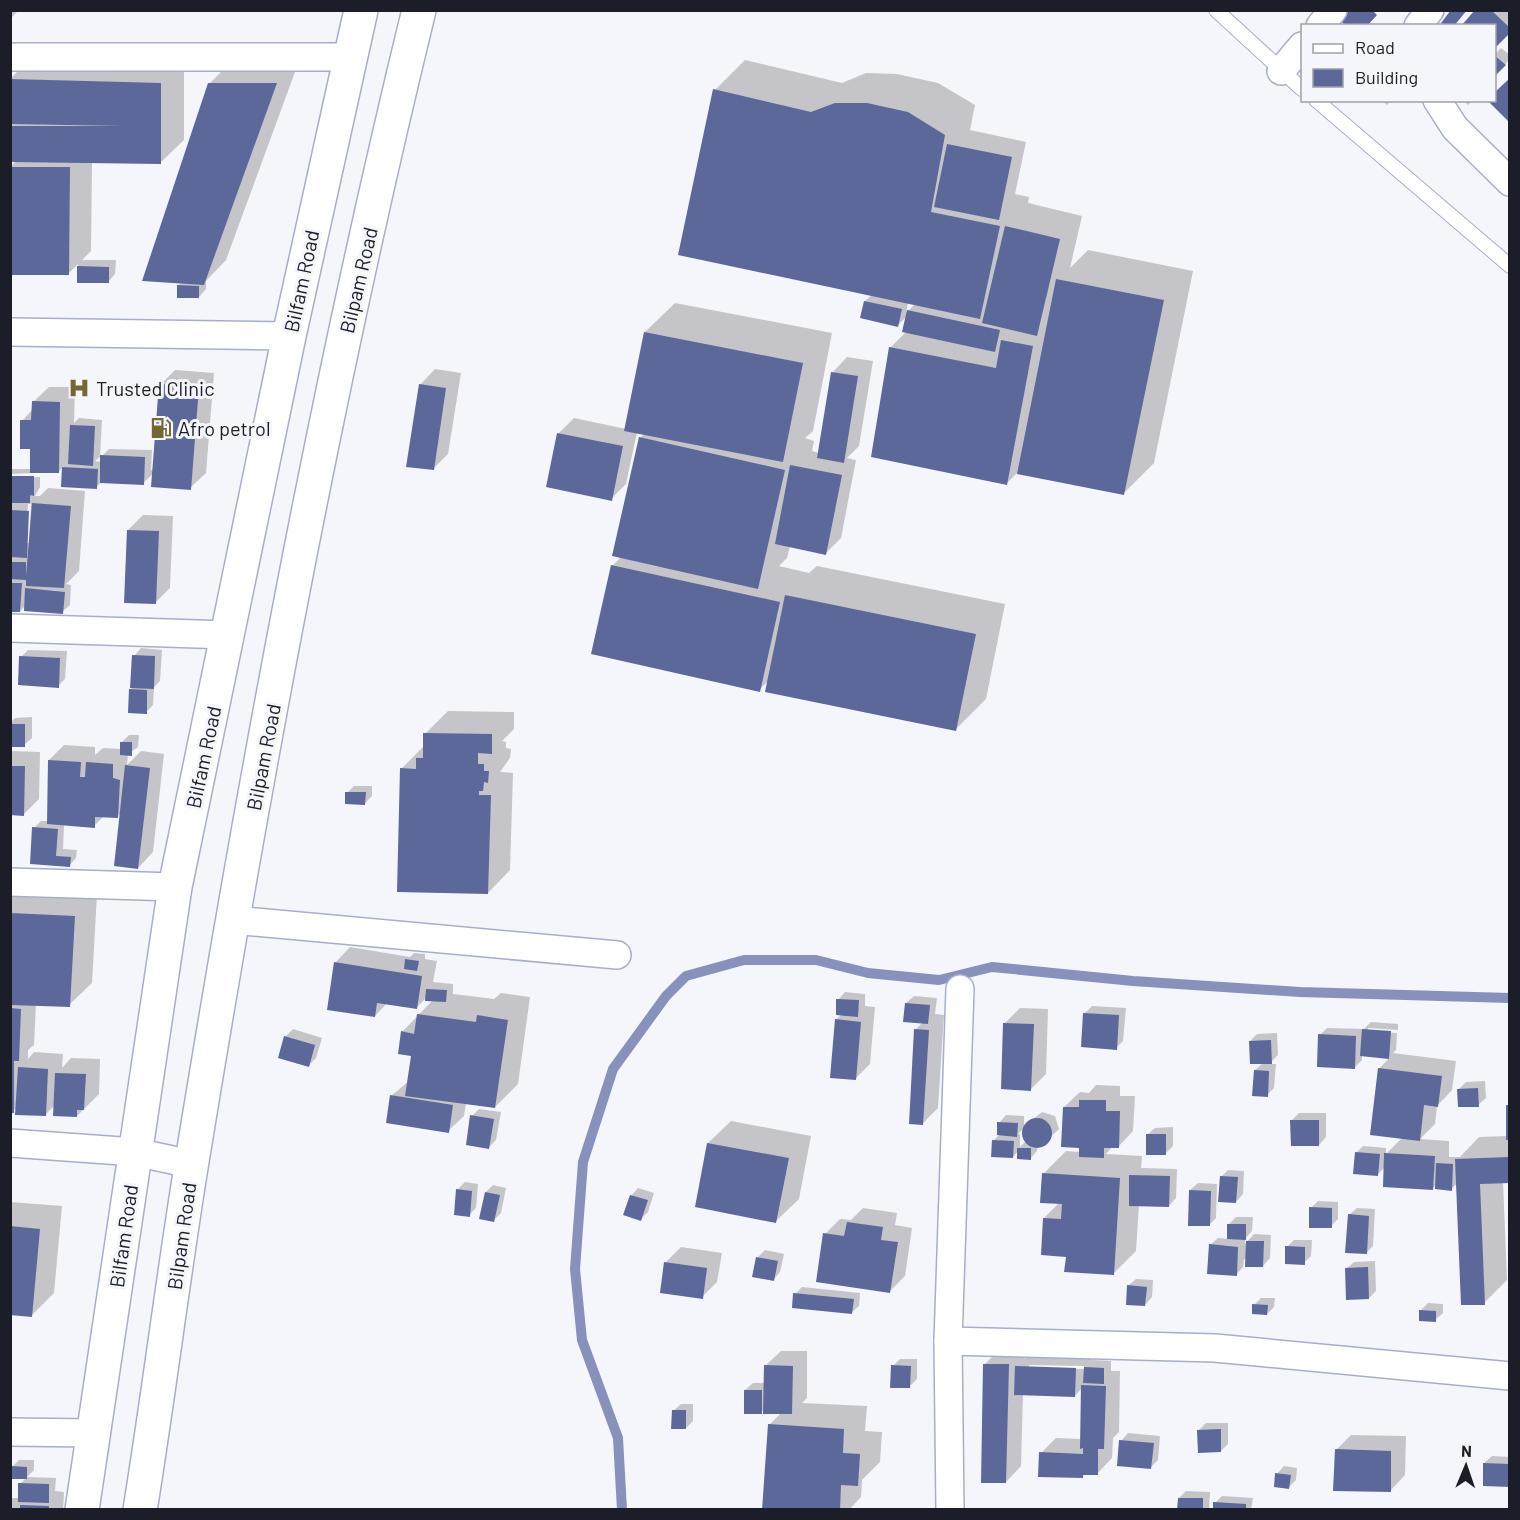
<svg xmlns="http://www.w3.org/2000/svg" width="1520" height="1520" font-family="Barlow,sans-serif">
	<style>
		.shadow { fill: #0003; fill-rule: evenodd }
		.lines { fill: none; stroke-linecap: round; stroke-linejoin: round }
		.stream { stroke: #8791bc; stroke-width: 10 }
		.building { fill: #5c679a }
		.lane-casing { stroke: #a7aeca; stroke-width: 16 }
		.street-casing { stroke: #a7aeca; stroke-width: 30 }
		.primary-casing { stroke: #a7aeca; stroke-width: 36 }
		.lane { stroke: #fff; stroke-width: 14 }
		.street { stroke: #fff; stroke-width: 27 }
		.primary { stroke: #fff; stroke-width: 33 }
		.labels { text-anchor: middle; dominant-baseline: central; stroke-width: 6; stroke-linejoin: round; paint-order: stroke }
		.street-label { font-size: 20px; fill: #1b1e28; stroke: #f5f6fc }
		.poi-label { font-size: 20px; fill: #1b1e28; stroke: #f5f6fc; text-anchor: start }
	</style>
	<rect width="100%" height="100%" fill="#f5f6fc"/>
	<!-- shadow -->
	<g class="shadow">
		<path d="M10,10H19L10,19Z"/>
		<path d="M1477,10H1510V32L1494,26Z"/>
		<path d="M1501,48L1510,55V59L1494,76V55Z"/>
		<path d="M32,57L184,60V140L161,162H92L91,251L82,260H116L115,274L108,282L78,281V264L68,274H14L10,278V167L16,161H10V79Z"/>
		<path d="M745,60L842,83L866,73L897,74L938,83L975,105L970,130L1026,142L1015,194L1029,197L1028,203L1082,216L1070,268L1088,250L1193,271L1154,463L1124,493L1018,472L1007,483L890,348L906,332L908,315L898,325L865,301L872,295L715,90ZM908,303L915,304L906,313Z"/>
		<path d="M232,61H299L226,260L206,281V289L199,297L178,286L182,282L209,84Z"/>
		<path d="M1382,100H1392L1387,105Z"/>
		<path d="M1463,100H1473L1468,105Z"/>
		<path d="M675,303L832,333L813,431L805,438L814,441L812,451L819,453L832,373L847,357L873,361L859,446L847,458L856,460L841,538L826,553L790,546L787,558L779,566L809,573L817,566L1005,604L986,699L956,729L769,680L759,690L612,566L621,557L640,438L644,434L637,432L626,484L611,499L548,485L559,433L574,418L626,429L645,332Z"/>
		<path d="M435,369L461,373L448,454L433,469L420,385Z"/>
		<path d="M175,370L214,373L206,473L190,488L153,474L143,483L102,482L96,487L63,486L64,466L58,472L10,474V469H31L32,448L22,421L33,409V402L49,387H75L74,423L79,418L102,420L100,457L95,461L102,462V456L109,449L152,450L151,470H153L160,385Z"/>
		<path d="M40,477V487L35,496H40L48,488L85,491L79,571L66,584L71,585L70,605L62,612L26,605L20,611H10V478ZM28,504H31L29,543H26Z"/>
		<path d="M143,515L173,516L170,588L155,603L128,530Z"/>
		<path d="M141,648L162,650L160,681L154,687L153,705L146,712H130L134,656Z"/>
		<path d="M28,650L67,651L65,679L58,686L21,657Z"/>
		<path d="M448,711L514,712V729L502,741L506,742V748L511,749L510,758L500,772L513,773L510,870L488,893L401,769L425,745V734Z"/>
		<path d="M32,717V738L24,745H10V723L15,718Z"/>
		<path d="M129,735H139L138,747L128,754L127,765L141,751L164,754L153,852L138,868L121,813L117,817L104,816L94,826L64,824L63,849L77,850L76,858L69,866L32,862L34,828L41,821H49V760L64,745L95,747V755L103,748L122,749V742Z"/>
		<path d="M13,751L40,752L39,799L24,814H14L10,817V753Z"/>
		<path d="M354,786H372V796L365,803L347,793Z"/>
		<path d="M10,890L97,894L92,983L69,1005L36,1004L34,1045L28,1050V1059L34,1052L63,1054L62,1068L71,1058L100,1059L99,1094L77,1116L55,1105L45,1115L17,1108L10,1112Z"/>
		<path d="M350,947L410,957L414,953L425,954V959L437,961L433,982L453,984V994L494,999L501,993L530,997L518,1084L495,1107L466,1103L464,1116L448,1131L391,1096L409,1081L413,1055L402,1032L433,1000L427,997L417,1007L387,1003L375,1016L335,963Z"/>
		<path d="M845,992L865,994V1006L875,1007L870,1064L855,1079L836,1020L842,1014L838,1000Z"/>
		<path d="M914,996L937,998L935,1014L944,1015L938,1108L923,1123L916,1029L923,1022L906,1003Z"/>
		<path d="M1092,1006L1126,1008L1123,1041L1116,1048L1085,1013Z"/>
		<path d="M1020,1008L1048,1009L1046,1074L1031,1089L1005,1023Z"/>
		<path d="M1371,1022L1398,1024V1030L1368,1028V1031L1397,1033L1396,1050L1393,1053L1456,1061L1452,1090L1437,1106L1435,1124L1420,1139L1449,1141V1157H1460L1479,1137L1508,1136L1510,1104V1181H1503L1507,1280L1484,1303L1458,1183L1451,1189L1437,1184L1433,1188L1385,1167L1377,1175L1356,1153L1363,1146L1386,1148V1154L1402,1138L1379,1069L1390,1057L1362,1055V1060L1355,1067L1320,1035L1327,1028L1364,1029Z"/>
		<path d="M293,1029L322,1038L316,1058L309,1065L285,1037Z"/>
		<path d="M1277,1033L1278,1055L1269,1064H1276L1274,1088L1267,1095L1255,1070L1264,1062L1250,1041L1257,1034Z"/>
		<path d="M1485,1081L1486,1098L1478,1105L1459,1089L1466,1082Z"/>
		<path d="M1096,1085L1120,1086V1096H1135L1133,1131L1118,1147L1113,1146L1106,1154L1142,1156L1141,1168L1177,1169L1176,1198L1169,1206L1139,1204L1136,1251L1113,1274L1067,1255L1044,1218L1060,1202L1043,1174L1066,1151L1080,1152L1064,1107L1080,1092L1089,1093Z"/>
		<path d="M479,1109L501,1112L496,1140L489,1147L472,1116Z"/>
		<path d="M1042,1112L1055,1116L1059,1129L1040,1147L1037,1146V1151L1030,1159L1018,1151L1013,1157L993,1141L1000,1134L999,1123L1006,1115L1024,1116V1128L1018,1134H1020V1147L1026,1141L1023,1137L1028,1123Z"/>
		<path d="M1299,1113H1326V1137L1319,1145L1292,1120Z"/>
		<path d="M731,1121L811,1136L799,1199L776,1221L708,1143Z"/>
		<path d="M1173,1127V1146L1166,1153L1147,1135L1155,1128Z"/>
		<path d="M1228,1170L1244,1171L1243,1194L1236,1202L1221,1177Z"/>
		<path d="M465,1182L478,1184L476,1208L469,1215L457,1190Z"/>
		<path d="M1198,1183L1217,1184L1216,1218L1209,1225L1190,1190Z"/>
		<path d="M493,1185L506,1188L501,1213L494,1220L486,1192Z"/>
		<path d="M638,1188L654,1193L648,1212L641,1219L631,1196Z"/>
		<path d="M1318,1201L1338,1202V1219L1331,1226L1311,1208Z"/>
		<path d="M10,1202L62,1206L54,1293L31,1316L10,1314Z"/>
		<path d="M863,1208L897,1213L895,1225L912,1228L905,1276L890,1291L825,1234L840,1219L851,1220Z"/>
		<path d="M1357,1208L1375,1209L1373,1246L1366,1253L1349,1215Z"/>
		<path d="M1236,1217H1253L1252,1231L1245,1239V1244L1254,1234L1271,1235L1270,1258L1263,1266L1244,1259L1243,1267L1236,1275L1210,1245L1218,1238L1228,1239L1229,1224Z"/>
		<path d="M1294,1240H1312L1311,1256L1304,1263L1287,1247Z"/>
		<path d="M681,1247L722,1253L717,1282L702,1297L665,1263Z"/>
		<path d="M765,1250L784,1254L780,1272L773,1280L758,1257Z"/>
		<path d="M1375,1261L1376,1291L1369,1298L1346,1269L1354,1262Z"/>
		<path d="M1136,1279L1153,1280L1152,1297L1145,1305L1128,1286Z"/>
		<path d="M802,1287L860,1293L859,1306L851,1313L795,1294Z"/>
		<path d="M1261,1298H1275L1274,1307L1267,1314L1254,1305Z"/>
		<path d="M1428,1303L1443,1304V1313L1435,1320L1420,1311Z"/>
		<path d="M1000,1349L1024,1350V1359L1032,1351L1091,1353V1360L1111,1361V1371H1120L1119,1432L1113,1438L1112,1458L1097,1474H1085L1082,1477L1041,1453L1056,1438L1081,1439L1082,1388L1075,1396L1023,1394L1021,1466L1006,1482L984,1365ZM1029,1365L1084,1366V1369L1029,1368Z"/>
		<path d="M781,1351H807V1398L802,1403L867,1406L865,1431L882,1432L880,1462L862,1480L861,1497L849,1510H764L769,1425L781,1413L765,1409L761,1412L745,1390L753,1383H765V1366Z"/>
		<path d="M900,1359H917V1379L909,1387L893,1366Z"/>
		<path d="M681,1404H693V1421L686,1428L673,1411Z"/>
		<path d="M1206,1423H1228V1444L1221,1451L1199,1430Z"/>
		<path d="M1128,1433L1160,1436L1158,1460L1150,1468L1121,1441Z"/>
		<path d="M1351,1435L1406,1436L1405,1475L1390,1491L1336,1450Z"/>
		<path d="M1492,1456L1510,1457V1486L1484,1463Z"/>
		<path d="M19,1460H34V1470L27,1477L56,1478L55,1491L64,1492L63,1510H10V1498H19L20,1484L26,1478L12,1467Z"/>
		<path d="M1284,1466L1297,1468L1296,1480L1289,1487L1277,1474Z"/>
		<path d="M1186,1491L1210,1492L1209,1510H1179V1498Z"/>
		<path d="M1222,1496L1253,1498L1251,1510H1215V1503Z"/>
	</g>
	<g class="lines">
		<!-- stream -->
		<path class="stream" d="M622,1510L618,1438L582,1340L575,1269L583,1162L613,1069L666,996L686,976L744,960H816L868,973L939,980L992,967L1133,981L1300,992L1510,998"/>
	</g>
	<!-- building -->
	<g class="building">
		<path d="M1336,10H1372L1377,15L1367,26H1346L1333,13Z"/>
		<path d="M1451,10H1467L1454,26H1444L1441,23Z"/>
		<path d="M1475,10H1491L1510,28V33L1494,49V26H1461Z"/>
		<path d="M1494,55L1506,65L1494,77Z"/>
		<path d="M1510,78V123L1487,100H1494V93Z"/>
		<path d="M10,79L161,83V164L10,162V126H123L10,124Z"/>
		<path d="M208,83H277L204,285L142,281Z"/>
		<path d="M713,89L811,112L835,103H867L908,112L945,135L931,212L1000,226L980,319L678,255Z"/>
		<path d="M947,144L1012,157L999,220L934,207Z"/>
		<path d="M10,167H70L69,275H10Z"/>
		<path d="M1005,226L1060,239L1037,336L982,323Z"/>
		<path d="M77,266L109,267V283H77Z"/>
		<path d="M1056,279L1164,300L1124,495L1017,474Z"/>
		<path d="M177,285L199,286V298H177Z"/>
		<path d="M864,301L902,309L898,327L860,318Z"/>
		<path d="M907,310L1000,330L995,352L902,332Z"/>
		<path d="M644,332L803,363L783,462L624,431Z"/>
		<path d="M1001,340L1033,346L1007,485L871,457L889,347L996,368Z"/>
		<path d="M831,372L858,376L844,463L817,458Z"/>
		<path d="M159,384L199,387L191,490L151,487Z"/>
		<path d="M419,384L446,388L434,470L406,467Z"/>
		<path d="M32,401L60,402L59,473H30V449H20V420H31Z"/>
		<path d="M70,425L95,426L93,466L68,464Z"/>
		<path d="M557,433L623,446L612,501L546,487Z"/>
		<path d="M639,437L785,470L758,589L612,556Z"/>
		<path d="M100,455L145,457L144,485L100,483Z"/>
		<path d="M790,465L842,475L826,555L775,544Z"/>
		<path d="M62,467L98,469L97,489L61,487Z"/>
		<path d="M10,476H34V496L30,495V503H10Z"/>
		<path d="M32,503L71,506L64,588L26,586V580L10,579V562H26V576Z"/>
		<path d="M10,510L29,511L27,558L10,557Z"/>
		<path d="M127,530L159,531L156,604L124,603Z"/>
		<path d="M611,565L780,602L760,692L591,654Z"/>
		<path d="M10,583H22L20,612H10Z"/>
		<path d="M25,588L65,592L63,614L24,611Z"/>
		<path d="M785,595L976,634L956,731L765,692Z"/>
		<path d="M132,655L155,656L154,689L130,688Z"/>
		<path d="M19,656L60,658L59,688L18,685Z"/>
		<path d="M129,689L147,690V714L128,713Z"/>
		<rect x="10" y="724" width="15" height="23"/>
		<path d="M423,733L492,734V754L478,753V764H484V771H489L488,783L484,782L483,791H479V795H491L488,894L397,892L400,768L416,769V758H423Z"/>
		<path d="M120,742H132V756L120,755Z"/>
		<path d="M48,760L81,762L80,777H85L86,762L113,764V778L120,780L118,818L95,817V828L47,824Z"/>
		<path d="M125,765L150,768L138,869L114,866Z"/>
		<path d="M10,766H25L24,816L10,815Z"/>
		<path d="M345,792H366L365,805L345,804Z"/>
		<path d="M32,827L58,829L56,856L71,857L70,867L30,864Z"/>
		<path d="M10,913L75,916L70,1007L10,1005Z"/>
		<path d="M405,959L419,961L417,971L404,969Z"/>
		<path d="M334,962L422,976L417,1009L377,1003L375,1017L327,1010Z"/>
		<path d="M426,989L447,990L446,1002L425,1001Z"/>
		<path d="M836,999L859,1000L858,1017L836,1015Z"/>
		<path d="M905,1003L930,1005L928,1024L903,1022Z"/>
		<path d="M10,1008L21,1009L19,1061H14V1113H10Z"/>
		<path d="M1083,1013L1119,1015L1117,1050L1081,1047Z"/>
		<path d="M417,1014L476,1022L477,1015L508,1020L495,1108L405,1096L411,1056L398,1054L401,1031L414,1034Z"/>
		<path d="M835,1019L861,1022L856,1080L830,1078Z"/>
		<path d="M1003,1023L1034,1024L1031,1091L1001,1089Z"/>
		<path d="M914,1029L929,1030L923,1125L909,1124Z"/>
		<path d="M1362,1029L1391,1031L1389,1059L1360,1056Z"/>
		<path d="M1318,1034L1356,1036L1355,1069L1317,1067Z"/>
		<path d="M284,1036L315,1045L309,1067L278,1058Z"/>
		<path d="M1271,1040L1272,1064H1250L1249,1041Z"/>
		<path d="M18,1067L48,1069L46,1116L15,1115Z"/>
		<path d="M1378,1068L1442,1076L1438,1107L1424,1105L1420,1141L1370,1135Z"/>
		<path d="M1254,1070L1269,1071L1268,1097L1252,1096Z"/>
		<path d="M55,1073L86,1074L84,1110H77V1117L53,1116Z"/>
		<path d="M1478,1088L1479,1107H1458L1457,1089Z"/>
		<path d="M390,1095L453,1105L449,1133L386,1123Z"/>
		<path d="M1079,1100H1106V1111H1120L1119,1148H1104V1158L1079,1157V1148L1061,1147L1063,1107H1079Z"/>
		<rect x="1506" y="1105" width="4" height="35"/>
		<path d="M470,1115L494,1119L489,1149L466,1145Z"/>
		<circle cx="1037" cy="1133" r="15"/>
		<path d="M1290,1120H1319V1146H1291Z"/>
		<path d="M997,1122L1018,1123L1017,1137L997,1135Z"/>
		<rect x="1146" y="1134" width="20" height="21"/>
		<path d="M992,1140L1014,1141L1013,1158L991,1157Z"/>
		<path d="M707,1143L789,1158L776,1223L695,1207Z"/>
		<path d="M1017,1148H1031V1160L1017,1159Z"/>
		<path d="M1355,1152L1380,1154L1378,1176L1353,1174Z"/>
		<path d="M1384,1153L1435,1156L1433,1190L1383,1187Z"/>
		<path d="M1510,1157V1183L1480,1184L1485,1305H1461L1455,1159Z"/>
		<path d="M1436,1163L1453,1164L1452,1191L1435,1189Z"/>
		<path d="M1042,1173L1120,1178L1114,1275L1064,1272L1066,1257L1041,1255L1043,1218L1061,1219L1062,1204L1040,1203Z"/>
		<path d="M1129,1175L1170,1176L1169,1207L1129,1206Z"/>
		<path d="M1220,1176L1238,1177L1236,1203L1218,1202Z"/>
		<path d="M456,1189L472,1191L470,1217L454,1215Z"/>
		<path d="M1189,1190L1211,1191L1210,1226H1188Z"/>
		<path d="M485,1192L500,1195L494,1222L479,1219Z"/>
		<path d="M630,1195L648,1200L641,1221L623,1215Z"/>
		<path d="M1309,1207L1332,1208V1228H1309Z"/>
		<path d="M1348,1214L1369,1216L1367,1254L1345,1253Z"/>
		<path d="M847,1222L883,1227L881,1240L898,1242L890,1293L816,1282L823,1233L844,1236Z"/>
		<path d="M1227,1224H1246V1240L1227,1239Z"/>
		<path d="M10,1226L40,1229L32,1317L10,1315Z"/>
		<path d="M1246,1241H1264L1263,1267H1245Z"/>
		<path d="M1209,1244L1238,1247L1237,1276L1207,1274Z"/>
		<path d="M1285,1246L1305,1247V1265L1285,1264Z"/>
		<path d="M756,1257L778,1261L774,1281L752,1277Z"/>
		<path d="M664,1262L707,1268L703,1299L660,1293Z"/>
		<path d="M1368,1267L1369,1299L1346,1300L1345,1268Z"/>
		<path d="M1127,1285L1147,1287L1145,1306L1126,1305Z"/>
		<path d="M793,1293L854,1299L852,1314L792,1308Z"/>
		<path d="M1252,1304L1268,1305L1267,1315L1252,1314Z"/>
		<path d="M1419,1310L1436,1311V1322L1419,1321Z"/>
		<path d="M983,1364H1009L1006,1483H981Z"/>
		<path d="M764,1365L793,1366L792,1414H763Z"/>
		<path d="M891,1365L911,1366L910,1388H890Z"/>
		<path d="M1015,1366L1076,1368L1075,1397L1014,1395Z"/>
		<path d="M1084,1367L1104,1368V1384L1083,1383Z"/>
		<path d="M1081,1385L1106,1386L1104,1449H1098V1475H1083V1478L1038,1477L1039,1452L1083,1454V1448L1080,1449Z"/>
		<rect x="744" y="1390" width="18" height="24"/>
		<path d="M672,1410H686V1429H671Z"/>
		<path d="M768,1424L844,1429L843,1453L860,1454L858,1486L841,1485L840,1510H762Z"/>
		<path d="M1221,1429V1452L1198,1453L1197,1430Z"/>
		<path d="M1119,1440L1154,1443L1151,1469L1117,1466Z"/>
		<path d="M1335,1449L1391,1451V1492L1333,1491Z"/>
		<path d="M1483,1463L1510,1464V1487L1483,1486Z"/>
		<path d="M11,1466L27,1467V1479H10Z"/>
		<path d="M1275,1473L1291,1475L1289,1489L1274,1487Z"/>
		<path d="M18,1483L49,1484V1503L18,1502Z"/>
		<path d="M1178,1498H1203V1510H1177Z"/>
		<path d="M1213,1502L1246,1504V1510H1213Z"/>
		<path d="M20,1505L49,1506V1510H20Z"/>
	</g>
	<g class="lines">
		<defs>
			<g id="lane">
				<path d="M1216,10L1302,89"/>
				<path d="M1316,100L1510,266"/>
			</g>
			<g id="street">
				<path d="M1320,26L1333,10"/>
				<path d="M1418,26L1430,10"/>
				<path d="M10,57H349"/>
				<path d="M1281,71L1302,46"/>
				<path d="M1437,100L1455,128L1510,182"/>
				<path d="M10,332L289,336"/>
				<path d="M10,628L229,635"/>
				<path d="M10,882L175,887"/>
				<path d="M233,920L617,955"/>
				<path d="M10,1143L135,1152L191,1164"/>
				<path d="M948,1341L1215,1348L1510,1376"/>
				<path d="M10,1432L93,1433"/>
				<path d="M950,1510L948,1341L960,989"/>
			</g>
			<g id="primary">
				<path d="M82,1510L175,887L289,336L361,10"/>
				<path d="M140,1510C159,1393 173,1277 192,1161C255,776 326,390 419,10"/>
			</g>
		</defs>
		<!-- lane casing -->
		<use href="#lane" class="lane-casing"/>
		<!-- street casing -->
		<use href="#street" class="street-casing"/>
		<!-- primary casing -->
		<use href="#primary" class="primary-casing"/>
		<!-- lane -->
		<use href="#lane" class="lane"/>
		<!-- street -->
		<use href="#street" class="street"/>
		<!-- primary -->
		<use href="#primary" class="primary"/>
	</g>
	<!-- icons -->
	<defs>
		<symbol id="hospital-bare" viewBox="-9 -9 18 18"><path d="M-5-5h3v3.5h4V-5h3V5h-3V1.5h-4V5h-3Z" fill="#756734" stroke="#f5f6fc" stroke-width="2.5" paint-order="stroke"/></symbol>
		<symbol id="fuel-bare" viewBox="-9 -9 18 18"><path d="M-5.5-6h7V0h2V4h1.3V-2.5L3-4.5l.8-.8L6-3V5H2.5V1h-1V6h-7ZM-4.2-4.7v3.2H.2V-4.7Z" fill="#756734" stroke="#f5f6fc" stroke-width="2.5" paint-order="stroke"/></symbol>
	</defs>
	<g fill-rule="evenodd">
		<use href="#hospital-bare" x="64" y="373" width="30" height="30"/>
		<use href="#fuel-bare" x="146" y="413" width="30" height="30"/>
	</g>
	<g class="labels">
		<!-- street labels -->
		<g class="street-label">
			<text transform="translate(358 280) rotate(-77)">Bilpam Road</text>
			<text transform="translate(301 281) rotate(-78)">Bilfam Road</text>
			<text transform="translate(203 757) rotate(-78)">Bilfam Road</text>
			<text transform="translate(263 757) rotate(-79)">Bilpam Road</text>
			<text transform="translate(123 1236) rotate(-82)">Bilfam Road</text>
			<text transform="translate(181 1236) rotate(-82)">Bilpam Road</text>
		</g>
		<!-- poi labels -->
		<g class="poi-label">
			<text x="96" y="388">Trusted Clinic</text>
			<text x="178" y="428">Afro petrol</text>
		</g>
	</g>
	<!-- border -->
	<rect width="1520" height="1520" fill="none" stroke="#1b1e28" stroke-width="24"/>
	<!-- legend -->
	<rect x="1301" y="24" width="195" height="78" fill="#f5f6fc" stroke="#9ea0a7" stroke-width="1.5"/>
	<rect x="1313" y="44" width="30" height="9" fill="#ffffff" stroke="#9ea0a7" stroke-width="1.5"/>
	<text x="1355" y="54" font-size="18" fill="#1b1e28">Road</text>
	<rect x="1313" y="69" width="30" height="18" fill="#5c679a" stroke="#9ea0a7" stroke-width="1.5"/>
	<text x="1355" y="84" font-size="18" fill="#1b1e28">Building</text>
	<!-- north arrow -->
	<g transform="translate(1466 1466) rotate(2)" stroke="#f5f6fc" stroke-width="4.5" paint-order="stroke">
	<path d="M0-4.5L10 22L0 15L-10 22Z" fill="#1b1e28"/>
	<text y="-9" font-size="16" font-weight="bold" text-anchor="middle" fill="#1b1e28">N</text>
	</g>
</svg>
